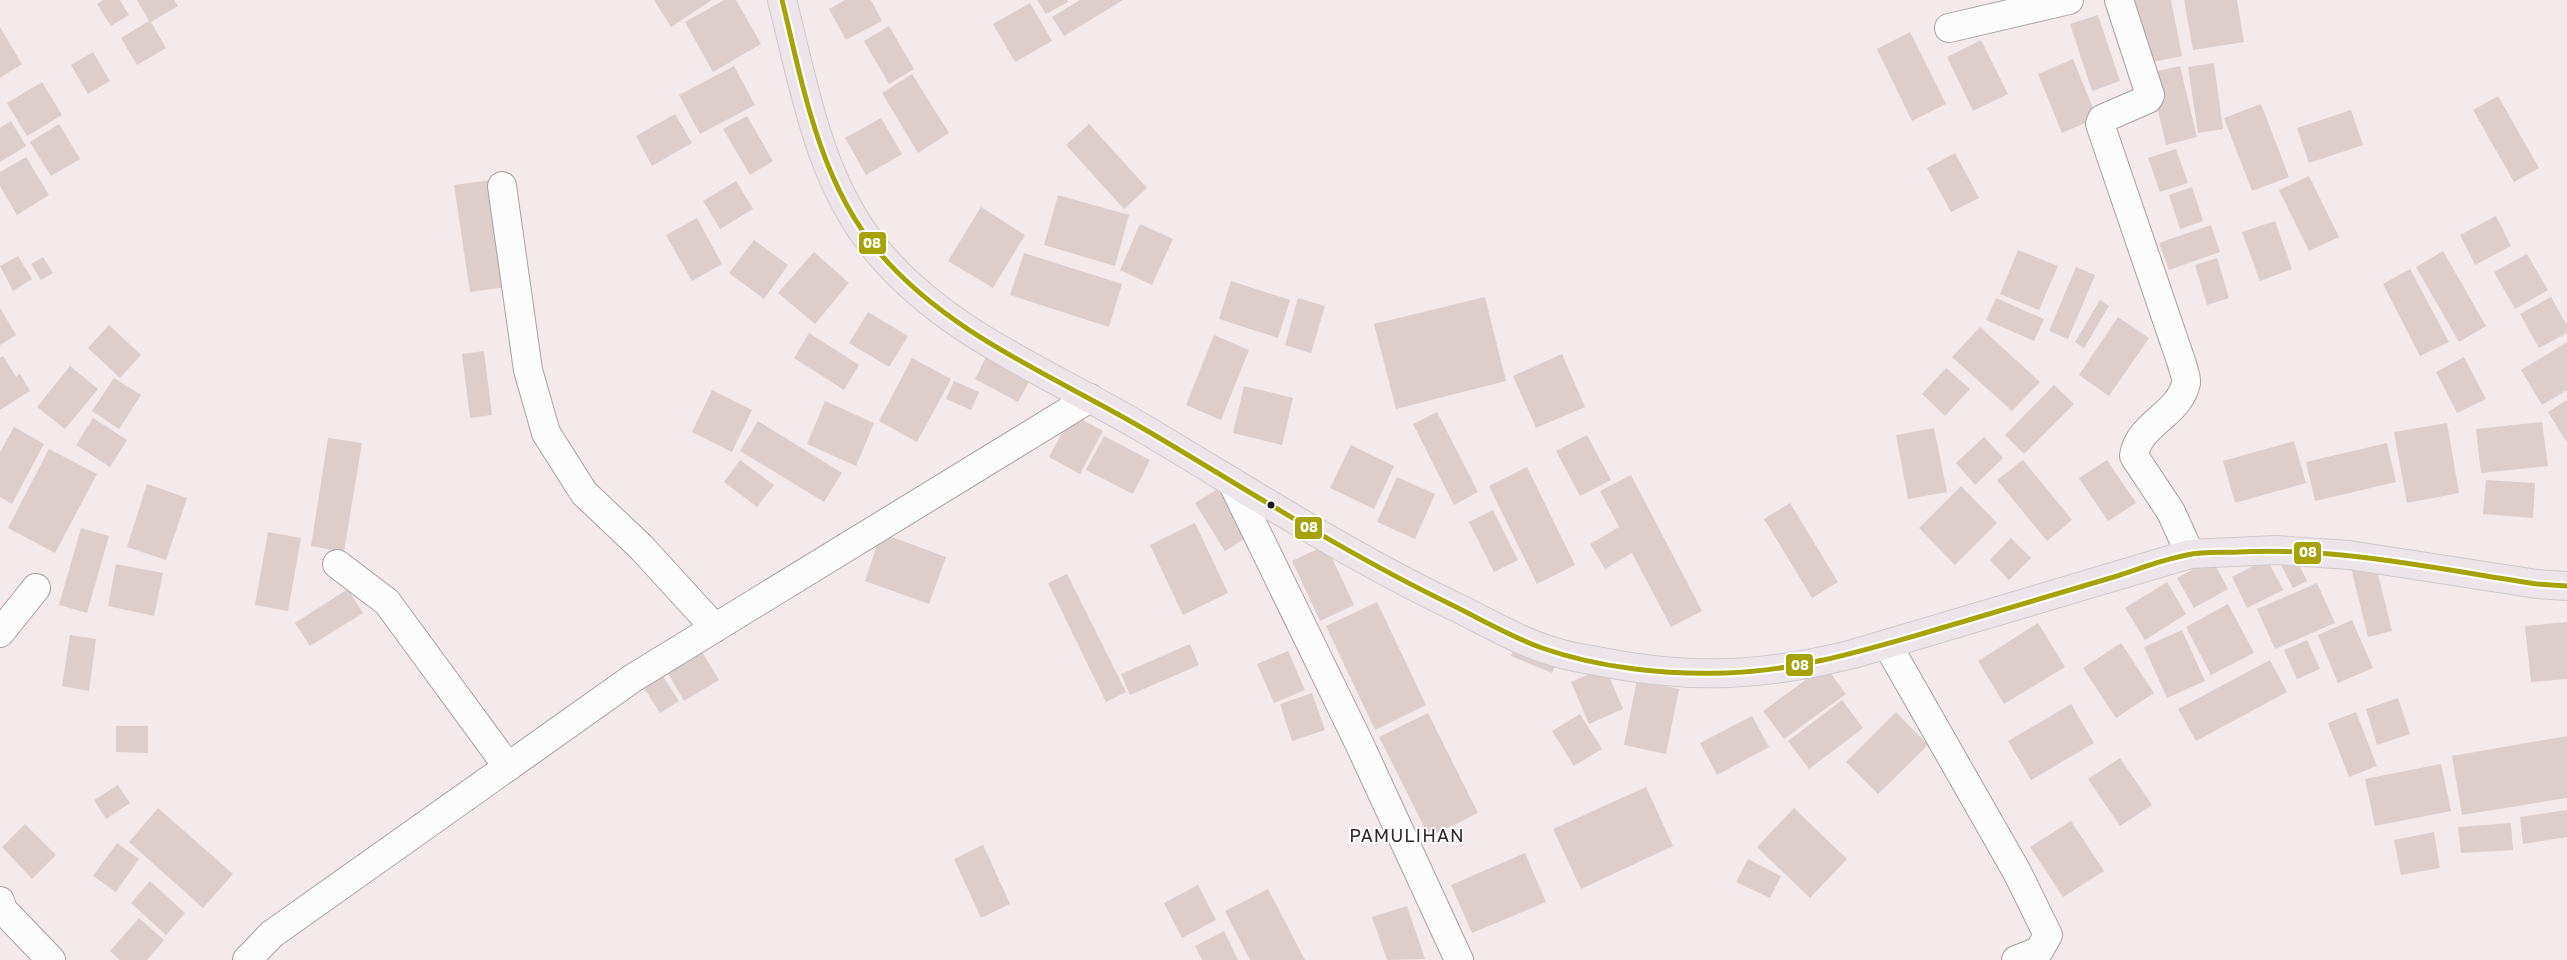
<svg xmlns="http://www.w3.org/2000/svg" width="2567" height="960" font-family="'Golos Text',sans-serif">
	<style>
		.building { fill: #ddcecc }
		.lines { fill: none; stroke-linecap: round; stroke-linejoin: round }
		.minor-casing { stroke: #a8a0a2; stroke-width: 30 }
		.primary-casing { stroke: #cecaca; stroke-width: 30 }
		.minor { stroke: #fdfcfc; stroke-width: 28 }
		.primary { stroke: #eee5eb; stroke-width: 28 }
		.bus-1-casing { stroke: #fff; stroke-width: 9 }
		.bus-1 { stroke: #a6a30a; stroke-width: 5 }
		.bus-dot { fill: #20191a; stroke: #fff; stroke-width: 2 }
		.labels { text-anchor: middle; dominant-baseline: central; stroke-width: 4; stroke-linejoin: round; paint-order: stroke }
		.quarter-label { font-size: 18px; letter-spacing: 1px; fill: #352629; stroke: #fff }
		.line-badge { stroke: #fff; stroke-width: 2 }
		.badge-label { font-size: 14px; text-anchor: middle; font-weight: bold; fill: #fff }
	</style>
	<rect width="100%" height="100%" fill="#f4eaec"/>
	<!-- building -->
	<g class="building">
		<path d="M103,0H120L129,15L111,26L97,4Z"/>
		<path d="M137,0H174L178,6L151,22L166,48L137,65L121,38L149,21Z"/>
		<path d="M654,0H712L671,27Z"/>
		<path d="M724,0H736L761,44L713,72L685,22Z"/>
		<path d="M845,0H871L882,21L846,40L829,9Z"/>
		<path d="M1037,0H1067L1068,2L1046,14Z"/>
		<path d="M1080,0H1123L1064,36L1052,17Z"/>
		<path d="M2135,0H2171L2182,56L2148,63Z"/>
		<path d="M2184,0H2237L2244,42L2193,50Z"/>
		<path d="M1030,3L1052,41L1015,62L993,24Z"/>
		<path d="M2098,15L2120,81L2092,91L2070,24Z"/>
		<path d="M889,26L914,69L889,84L864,41Z"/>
		<path d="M0,27L22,64L0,78Z"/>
		<path d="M1910,32L1946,104L1912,121L1877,49Z"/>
		<path d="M1981,40L2008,94L1973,111L1947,57Z"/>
		<path d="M93,52L110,81L88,94L71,65Z"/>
		<path d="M2073,59L2097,118L2062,133L2038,74Z"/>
		<path d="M2214,63L2223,129L2198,133L2188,67Z"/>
		<path d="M734,66L755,105L700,134L679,95Z"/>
		<path d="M2180,66L2197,137L2166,145L2149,73Z"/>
		<path d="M912,74L949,133L918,153L882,93Z"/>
		<path d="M42,82L62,115L27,136L7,103Z"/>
		<path d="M2498,96L2539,168L2514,182L2473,110Z"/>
		<path d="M2261,104L2289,177L2252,191L2224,118Z"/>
		<path d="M2351,110L2363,145L2309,163L2297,128Z"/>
		<path d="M675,114L692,143L652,166L636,136Z"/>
		<path d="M747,116L773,161L750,175L723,129Z"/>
		<path d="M881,118L902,154L866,175L845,138Z"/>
		<path d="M11,121L26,146L0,162V128Z"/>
		<path d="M59,124L80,159L51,176L30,142Z"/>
		<path d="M1089,124L1147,188L1124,209L1066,145Z"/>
		<path d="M2176,149L2188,183L2160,192L2148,158Z"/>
		<path d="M1955,153L1979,198L1951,212L1927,168Z"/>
		<path d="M26,157L49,195L17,215L0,186V172Z"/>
		<path d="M2309,176L2339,237L2309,251L2279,190Z"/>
		<path d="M492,180L507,287L470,292L454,185Z"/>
		<path d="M736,181L753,209L720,229L703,201Z"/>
		<path d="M2192,187L2203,221L2180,229L2169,195Z"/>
		<path d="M1058,195L1129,215L1115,266L1044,245Z"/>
		<path d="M981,207L1025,235L993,288L948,261Z"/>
		<path d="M2496,216L2511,246L2475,265L2460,235Z"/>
		<path d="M697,218L722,264L692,281L666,235Z"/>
		<path d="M2275,221L2292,269L2260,281L2242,232Z"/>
		<path d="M1140,224L1173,239L1152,285L1120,270Z"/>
		<path d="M2211,225L2220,252L2169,270L2159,243Z"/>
		<path d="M754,240L788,265L764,299L729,273Z"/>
		<path d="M2018,250L2058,266L2039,310L2000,294Z"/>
		<path d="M2443,251L2486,326L2459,342L2416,267Z"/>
		<path d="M814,252L849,283L815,324L778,293Z"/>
		<path d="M1024,253L1122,284L1109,327L1010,295Z"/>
		<path d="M2527,254L2548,290L2515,309L2494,272Z"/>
		<path d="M18,256L32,279L13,291L0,266Z"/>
		<path d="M43,257L53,273L41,280L31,264Z"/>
		<path d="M2217,258L2229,298L2207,305L2195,265Z"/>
		<path d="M2076,267L2095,275L2068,339L2049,331Z"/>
		<path d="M2410,269L2449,342L2420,356L2383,284Z"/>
		<path d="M1231,281L1290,300L1278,338L1219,319Z"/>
		<path d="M1485,297L1506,381L1396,409L1374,324Z"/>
		<path d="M2551,297L2567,325V333L2539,348L2520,314Z"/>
		<path d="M1298,298L1325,306L1311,353L1285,345Z"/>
		<path d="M1996,298L2044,319L2034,341L1986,320Z"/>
		<path d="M2100,300L2109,306L2084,348L2075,342Z"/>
		<path d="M0,308L16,335L0,345Z"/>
		<path d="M868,312L908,336L889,367L849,343Z"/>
		<path d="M2118,317L2149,338L2109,396L2079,375Z"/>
		<path d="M109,325L141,355L120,378L88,348Z"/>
		<path d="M1980,327L2040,382L2012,411L1952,357Z"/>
		<path d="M809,333L859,365L844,390L794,358Z"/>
		<path d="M1214,335L1249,350L1221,420L1186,405Z"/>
		<path d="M2567,342V390L2542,405L2521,370Z"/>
		<path d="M484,351L492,415L470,418L462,354Z"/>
		<path d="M989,351L1033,374L1018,402L975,379Z"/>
		<path d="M1562,354L1585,407L1536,428L1513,376Z"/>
		<path d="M3,356L16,377L20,374L30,391L0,410V358Z"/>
		<path d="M2464,357L2486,399L2457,413L2436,372Z"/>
		<path d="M912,358L951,379L917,442L879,421Z"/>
		<path d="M70,366L98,389L65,429L37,407Z"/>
		<path d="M1946,368L1970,389L1945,416L1922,394Z"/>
		<path d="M114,378L141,395L119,429L92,411Z"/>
		<path d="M954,381L979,392L971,410L946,399Z"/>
		<path d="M2054,385L2074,404L2024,454L2005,435Z"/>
		<path d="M1244,386L1293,398L1282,445L1233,433Z"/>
		<path d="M712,390L752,410L732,452L692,432Z"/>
		<path d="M2567,400V443L2548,412Z"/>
		<path d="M825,401L874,423L856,466L807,444Z"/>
		<path d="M1437,412L1478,492L1454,505L1413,424Z"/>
		<path d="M1072,414L1103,431L1080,474L1049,457Z"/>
		<path d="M93,418L127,440L110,467L76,445Z"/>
		<path d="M758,421L842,473L824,502L740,451Z"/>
		<path d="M2542,422L2548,466L2481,473L2476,429Z"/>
		<path d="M2447,423L2459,493L2407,503L2394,432Z"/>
		<path d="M14,427L44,444L12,504L0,497V452Z"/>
		<path d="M1934,428L1947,492L1908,499L1896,435Z"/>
		<path d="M1587,435L1611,480L1580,496L1556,451Z"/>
		<path d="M1104,436L1150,460L1133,494L1086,470Z"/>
		<path d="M1984,437L2003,458L1975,485L1956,463Z"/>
		<path d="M328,438L362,443L344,552L311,546Z"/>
		<path d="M2294,441L2306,483L2235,503L2223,461Z"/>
		<path d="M2387,443L2396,482L2315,501L2306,462Z"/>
		<path d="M1351,445L1394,466L1374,509L1330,488Z"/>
		<path d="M49,449L97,474L55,553L8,528Z"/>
		<path d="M740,460L774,485L757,507L724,482Z"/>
		<path d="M2023,460L2072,520L2047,541L1997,480Z"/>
		<path d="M2107,460L2136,503L2108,521L2079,478Z"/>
		<path d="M1527,467L1575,565L1537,584L1489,486Z"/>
		<path d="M1631,475L1702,611L1671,627L1632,553L1605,569L1590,544L1619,527L1600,491Z"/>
		<path d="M1397,477L1435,494L1415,539L1377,522Z"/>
		<path d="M2486,480L2535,483L2533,518L2483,514Z"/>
		<path d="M147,484L187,498L166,560L127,547Z"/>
		<path d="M1961,486L1997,523L1955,565L1919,528Z"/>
		<path d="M1221,487L1251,535L1225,551L1195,503Z"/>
		<path d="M1790,503L1838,582L1812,598L1764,519Z"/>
		<path d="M1493,510L1518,560L1494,572L1469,522Z"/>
		<path d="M1195,523L1228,593L1183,615L1150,545Z"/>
		<path d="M81,528L109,536L87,613L59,605Z"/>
		<path d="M268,532L301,538L288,611L255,605Z"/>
		<path d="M881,533L946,557L929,604L865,581Z"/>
		<path d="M2011,538L2031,558L2009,580L1990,560Z"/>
		<path d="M1326,545L1354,605L1320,621L1292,561Z"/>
		<path d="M2296,558L2307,581L2293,588L2281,565Z"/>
		<path d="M2212,559L2228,589L2194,608L2177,578Z"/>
		<path d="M2267,559L2283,590L2247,608L2232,577Z"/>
		<path d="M2375,562L2392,631L2368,637L2351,568Z"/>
		<path d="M116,564L163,573L154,616L108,606Z"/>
		<path d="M1067,574L1126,692L1106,702L1048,583Z"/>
		<path d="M2167,582L2186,614L2145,640L2125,608Z"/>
		<path d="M2317,583L2335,623L2275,649L2257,609Z"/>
		<path d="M348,589L363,613L310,646L295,623Z"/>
		<path d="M1377,602L1426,705L1375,730L1326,626Z"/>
		<path d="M2228,604L2254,653L2211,675L2186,627Z"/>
		<path d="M2352,620L2373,668L2338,683L2318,635Z"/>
		<path d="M2567,622V679L2531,682L2525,626Z"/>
		<path d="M2038,623L2065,667L2004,704L1978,661Z"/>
		<path d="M2182,630L2205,681L2167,698L2144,647Z"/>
		<path d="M70,635L96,639L89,691L62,686Z"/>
		<path d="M2307,640L2320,669L2297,679L2284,650Z"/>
		<path d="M1516,641L1558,659L1552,673L1511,656Z"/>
		<path d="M2121,643L2154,693L2116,718L2083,668Z"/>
		<path d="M1190,644L1199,665L1130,695L1121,674Z"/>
		<path d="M699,647L719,680L684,701L665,668Z"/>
		<path d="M1288,651L1305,690L1274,703L1257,664Z"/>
		<path d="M2270,660L2287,692L2196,741L2178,709Z"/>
		<path d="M1825,666L1846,694L1784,739L1763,711Z"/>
		<path d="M657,667L679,701L660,713L639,680Z"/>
		<path d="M1605,667L1623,709L1589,724L1571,682Z"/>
		<path d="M1637,680L1679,689L1666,754L1624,745Z"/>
		<path d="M1312,693L1325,730L1292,741L1280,704Z"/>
		<path d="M2398,698L2410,734L2377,745L2366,709Z"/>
		<path d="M1842,700L1863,728L1809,769L1788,741Z"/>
		<path d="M2071,704L2094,743L2031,780L2008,741Z"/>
		<path d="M1896,712L1928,745L1878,794L1846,762Z"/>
		<path d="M2356,712L2377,766L2349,777L2328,723Z"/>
		<path d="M1428,713L1478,813L1429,837L1379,737Z"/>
		<path d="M1580,714L1602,749L1574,766L1552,731Z"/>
		<path d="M1752,716L1769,747L1717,775L1700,743Z"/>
		<path d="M116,726H148V753L116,752Z"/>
		<path d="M2567,736V798L2462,815L2452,756Z"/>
		<path d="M2120,758L2152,805L2120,826L2088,779Z"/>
		<path d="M2441,764L2451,811L2375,826L2365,779Z"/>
		<path d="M118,785L130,803L106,819L94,800Z"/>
		<path d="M1646,787L1673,846L1581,889L1553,829Z"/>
		<path d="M158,808L233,874L203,908L129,842Z"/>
		<path d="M1794,808L1847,859L1810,898L1757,847Z"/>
		<path d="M2567,810V837L2523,844L2520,817Z"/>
		<path d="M2071,821L2104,871L2063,897L2030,847Z"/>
		<path d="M2511,823L2513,850L2461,853L2458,827Z"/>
		<path d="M25,824L56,855L32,879L2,847Z"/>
		<path d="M2434,832L2440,868L2401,875L2394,840Z"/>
		<path d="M117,843L139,859L116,892L93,876Z"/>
		<path d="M983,845L1010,904L981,918L954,859Z"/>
		<path d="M1525,853L1546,902L1472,933L1451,885Z"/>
		<path d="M1748,859L1781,876L1770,898L1736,882Z"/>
		<path d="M150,881L185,913L166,935L131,903Z"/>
		<path d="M1198,885L1216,920L1182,938L1164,903Z"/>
		<path d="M1268,889L1305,960H1250L1225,911Z"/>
		<path d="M1407,906L1425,959L1387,960L1372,917Z"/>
		<path d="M139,918L164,940L147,960H120L110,951Z"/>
		<path d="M1224,931L1238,960H1202L1195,946Z"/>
	</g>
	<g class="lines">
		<defs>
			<g id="minor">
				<path d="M2119,0L2150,95L2148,99L2102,119L2100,124L2182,364C2183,369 2187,378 2186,383C2179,415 2138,424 2134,456L2171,512L2190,554"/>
				<path d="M1949,28L2069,0"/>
				<path d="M502,186L528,370L546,433L584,493L641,547L715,628"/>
				<path d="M1232,482L1359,743L1459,960"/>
				<path d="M337,564L387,602L508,767"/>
				<path d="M0,633L36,588"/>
				<path d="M1887,644L2017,872L2048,935L2039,951L2016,960"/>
				<path d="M0,901L3,910L51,960"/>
				<path d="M247,960L272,934L633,678L1090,398"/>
			</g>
			<path id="primary" d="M782,0C804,85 818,178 875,248C945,335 1053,374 1146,430C1250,492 1352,558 1462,610C1492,625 1523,643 1555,652C1570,657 1587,659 1602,662C1692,680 1765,676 1853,654L2190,554L2276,550L2349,555L2537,584L2567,586"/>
		</defs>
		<!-- minor casing -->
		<use href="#minor" class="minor-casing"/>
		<!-- primary casing -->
		<use href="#primary" class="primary-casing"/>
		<!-- minor -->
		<use href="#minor" class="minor"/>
		<!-- primary -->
		<use href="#primary" class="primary"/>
		<defs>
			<path id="bus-1" d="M782,0C803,86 819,180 877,250C949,336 1057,377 1151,433C1249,491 1345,553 1448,603C1479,618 1509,636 1542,648C1599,668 1666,675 1726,673C1796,671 1862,651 1928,632C1988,614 2048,596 2107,579C2134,571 2160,560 2187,555C2203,551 2222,553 2239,552C2339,547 2438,569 2537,584L2567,586"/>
		</defs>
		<!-- bus-1 casing -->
		<use href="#bus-1" class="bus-1-casing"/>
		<!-- bus-1 -->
		<use href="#bus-1" class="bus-1"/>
	</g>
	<!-- markers -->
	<circle class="bus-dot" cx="1271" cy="505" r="4.5"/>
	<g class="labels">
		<!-- quarter labels -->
		<g class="quarter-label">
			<text x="1407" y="835">PAMULIHAN</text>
		</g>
	</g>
	<g class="line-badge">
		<rect x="858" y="231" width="29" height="24" rx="5" fill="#a6a30a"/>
		<rect x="1294" y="516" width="29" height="24" rx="5" fill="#a6a30a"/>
		<rect x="2293" y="541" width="29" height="24" rx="5" fill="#a6a30a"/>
		<rect x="1785" y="653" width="29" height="24" rx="5" fill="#a6a30a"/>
	</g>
	<g class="badge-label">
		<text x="872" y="248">08</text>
		<text x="1309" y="532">08</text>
		<text x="2308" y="557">08</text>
		<text x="1800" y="670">08</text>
	</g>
</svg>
